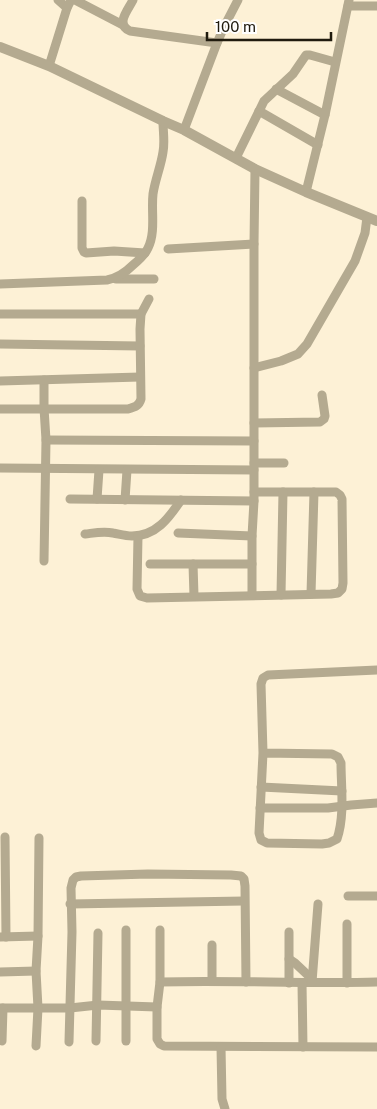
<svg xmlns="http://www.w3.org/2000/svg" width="377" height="1109" font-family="'Public Sans',sans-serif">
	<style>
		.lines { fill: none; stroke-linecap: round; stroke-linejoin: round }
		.minor { stroke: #b4aa90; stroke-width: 9 }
		.tertiary { stroke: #b4aa90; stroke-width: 10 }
	</style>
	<rect width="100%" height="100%" fill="#fdf1d6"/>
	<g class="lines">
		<!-- minor -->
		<g class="minor">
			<path d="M58,0L67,8"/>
			<path d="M75,0L123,25"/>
			<path d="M133,0C128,10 115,24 130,31L217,43"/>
			<path d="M348,6H377"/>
			<path d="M49,66L67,8L71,0"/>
			<path d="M276,89L325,115"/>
			<path d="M259,111L318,145"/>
			<path d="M184,130L217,43L224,27L238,0"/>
			<path d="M236,158L264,101L293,74L306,55H310L335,62"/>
			<path d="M306,192L325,115L349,0"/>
			<path d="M82,201V248L84,252L86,253L114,251L145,253"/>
			<path d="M168,249L254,244"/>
			<path d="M116,279H154"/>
			<path d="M0,284L107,280C118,278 125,273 133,265C139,260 145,255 148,248C156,232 151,211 153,194C155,180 161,166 163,152C165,142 163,132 163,121"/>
			<path d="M0,314H141"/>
			<path d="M0,344L140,346"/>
			<path d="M254,368L281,361L298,354L307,344L355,261L365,233L367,217"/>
			<path d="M44,380V408L46,440L44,561"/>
			<path d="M0,381L140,377"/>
			<path d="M0,409H128C135,407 139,406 141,399L140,329L141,314L149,299"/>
			<path d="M254,423L320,422L324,419L325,416L322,395"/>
			<path d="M46,440L254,441"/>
			<path d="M254,463H284"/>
			<path d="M0,468L254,470"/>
			<path d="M70,499L254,501"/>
			<path d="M97,499L99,470"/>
			<path d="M125,500L127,470"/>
			<path d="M178,533L252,536"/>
			<path d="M85,534C94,533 103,531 113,533C119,534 125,536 132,536C156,536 169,518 181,500"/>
			<path d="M138,536L137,589L140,596L147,598L331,594L338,593L342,589L343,583L342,499L340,495L336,492H254"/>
			<path d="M150,564H252"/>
			<path d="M193,564L194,596"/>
			<path d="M311,594L314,492"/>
			<path d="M252,595V536L254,501V244L255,169"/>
			<path d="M281,595L283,492"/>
			<path d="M263,753L332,754L338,757L341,763C341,786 345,816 337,839L329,843L322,844L267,843L261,840L259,833L263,753L261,684L263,678L268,675L377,670"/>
			<path d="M261,787L342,791"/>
			<path d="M260,808H328L351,805L377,803"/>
			<path d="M5,837L6,937"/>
			<path d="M348,896H377"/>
			<path d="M70,904L244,901"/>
			<path d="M347,924V983"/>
			<path d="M126,930V1041"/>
			<path d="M160,930V982L157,1007V1039L160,1044L164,1046L377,1047"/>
			<path d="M289,932V983"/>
			<path d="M0,937L38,936"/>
			<path d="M212,945V981"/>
			<path d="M289,959L295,963L312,979"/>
			<path d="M0,972L36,971"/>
			<path d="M160,982C232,980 305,984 377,982"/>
			<path d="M312,982L318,904"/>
			<path d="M302,983L303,1047"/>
			<path d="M0,1008H70L98,1005L157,1007"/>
			<path d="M2,1041L3,1008"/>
			<path d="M96,1041L98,933"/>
			<path d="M69,1042L72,932L71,888L73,880L76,877L81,876L148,874L231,875L241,876L244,879L245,886L246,982"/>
			<path d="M36,1046L38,1008L36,971L38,936L39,838"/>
			<path d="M221,1047L222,1099L225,1109"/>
		</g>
		<!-- tertiary -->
		<path class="tertiary" d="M0,47L49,66L163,121L184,130L255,169L306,192L377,221"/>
	</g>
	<!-- scale -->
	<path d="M207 32v8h124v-8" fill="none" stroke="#201b0e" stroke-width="2.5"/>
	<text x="215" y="32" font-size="15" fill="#201b0e" stroke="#ffffff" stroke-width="4" paint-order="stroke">100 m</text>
</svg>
